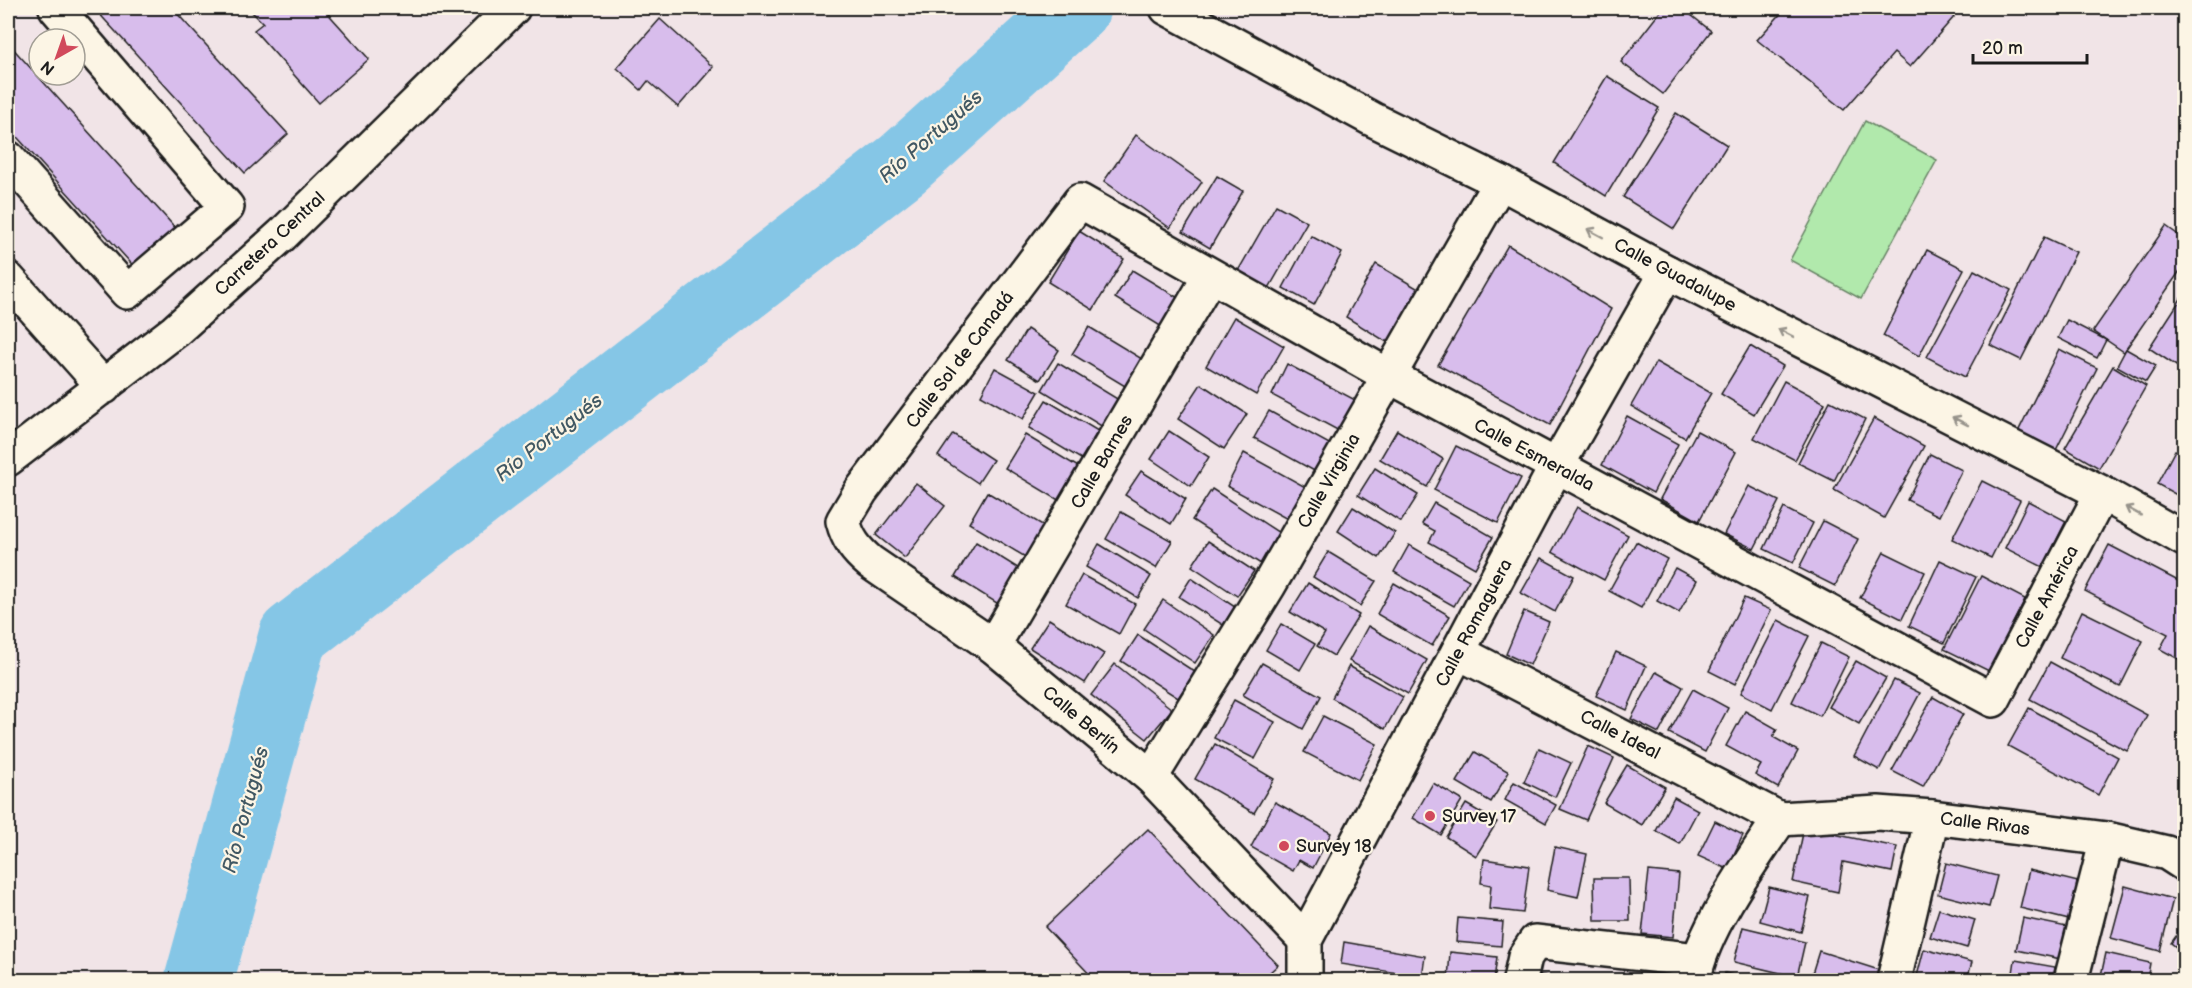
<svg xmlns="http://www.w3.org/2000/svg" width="2192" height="988" font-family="'Balsamiq Sans',sans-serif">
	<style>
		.green { fill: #b1e9ac; stroke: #668264; stroke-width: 1.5 }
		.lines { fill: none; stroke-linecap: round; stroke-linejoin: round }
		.river { stroke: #85c6e6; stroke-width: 69 }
		.building { fill: #d8bdec; stroke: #1c1c1c; stroke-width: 1.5 }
		.minor-casing { stroke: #1c1c1c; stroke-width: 38 }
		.tertiary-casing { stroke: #1c1c1c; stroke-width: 38 }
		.minor { stroke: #fcf5e5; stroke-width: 33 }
		.tertiary { stroke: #fcf5e5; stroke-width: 33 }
		.oneway { stroke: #97938b }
		.poi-dot { fill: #d1495b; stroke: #fcf5e5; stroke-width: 2 }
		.labels { text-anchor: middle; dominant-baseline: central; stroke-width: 4.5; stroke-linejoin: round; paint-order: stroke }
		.street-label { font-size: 18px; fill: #1c1c1c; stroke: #fcf5e5 }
		.poi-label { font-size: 18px; fill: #1c1c1c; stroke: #fcf5e5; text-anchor: start }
		.water-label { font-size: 20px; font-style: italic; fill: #415863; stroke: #fcf5e5 }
	</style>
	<rect width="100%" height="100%" fill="#f1e4e7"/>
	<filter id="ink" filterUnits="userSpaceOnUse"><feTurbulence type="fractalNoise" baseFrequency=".0167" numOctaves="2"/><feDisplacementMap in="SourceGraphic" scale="12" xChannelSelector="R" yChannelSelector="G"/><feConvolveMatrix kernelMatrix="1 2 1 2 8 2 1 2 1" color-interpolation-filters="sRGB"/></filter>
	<g filter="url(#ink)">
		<!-- green -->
		<path class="green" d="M1865,121L1937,160L1861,299L1790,260Z"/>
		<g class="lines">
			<!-- river -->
			<path class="river" d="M199,980L293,636L903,164L1076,8"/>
		</g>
		<!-- building -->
		<g class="building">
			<path d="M94,8H172L288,134L245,173Z"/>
			<path d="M248,8H323L369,59L319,103L254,30L263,23Z"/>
			<path d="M1663,8H1682L1711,31L1663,94L1621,62Z"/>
			<path d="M1786,8H1945L1954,17L1910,67L1894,53L1844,110L1757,40Z"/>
			<path d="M660,19L713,67L678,107L648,81L641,90L617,68Z"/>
			<path d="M8,43L180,233L138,271L8,127Z"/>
			<path d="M1607,76L1659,108L1606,196L1554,163Z"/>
			<path d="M1676,113L1727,145L1674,229L1623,197Z"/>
			<path d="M1136,135L1202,182L1170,228L1104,181Z"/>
			<path d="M1217,176L1243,191L1210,248L1183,232Z"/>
			<path d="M1276,205L1307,222L1269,288L1238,271Z"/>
			<path d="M2166,226L2184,239V265L2124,352L2093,331Z"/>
			<path d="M1079,231L1124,259L1093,310L1048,282Z"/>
			<path d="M1311,236L1342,253L1314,305L1283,288Z"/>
			<path d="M2044,237L2076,252L2021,360L1990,345Z"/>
			<path d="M1508,245L1611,309L1550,425L1438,365Z"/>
			<path d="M1927,250L1964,269L1919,356L1883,336Z"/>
			<path d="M1376,264L1422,291L1390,344L1346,317Z"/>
			<path d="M1132,270L1180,299L1162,327L1115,298Z"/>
			<path d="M1974,270L2011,290L1965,377L1927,357Z"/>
			<path d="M2182,297L2184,299V371L2149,348Z"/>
			<path d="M1234,317L1284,346L1256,395L1206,366Z"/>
			<path d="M2067,320L2106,340L2097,358L2058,338Z"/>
			<path d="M1089,327L1142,359L1125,386L1072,354Z"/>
			<path d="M1027,329L1059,350L1040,380L1008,360Z"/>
			<path d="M1750,346L1783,366L1754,414L1721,394Z"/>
			<path d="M2059,349L2097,368L2055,452L2017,434Z"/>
			<path d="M2126,349L2156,366L2146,382L2117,366Z"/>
			<path d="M1656,362L1711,393L1685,438L1631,406Z"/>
			<path d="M1058,363L1119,400L1103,427L1042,390Z"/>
			<path d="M1287,364L1359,402L1343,433L1272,395Z"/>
			<path d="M2113,366L2146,386L2099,468L2065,448Z"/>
			<path d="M995,368L1039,392L1023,419L981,395Z"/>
			<path d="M1784,381L1825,403L1795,460L1754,438Z"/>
			<path d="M1201,384L1247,414L1224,449L1178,419Z"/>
			<path d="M1046,400L1098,431L1081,459L1029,428Z"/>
			<path d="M1830,401L1865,419L1834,481L1798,463Z"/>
			<path d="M1269,411L1333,446L1318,473L1254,438Z"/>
			<path d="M1627,416L1678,444L1653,493L1602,465Z"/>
			<path d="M1874,418L1924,446L1884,518L1834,490Z"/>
			<path d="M1397,430L1443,459L1427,487L1380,459Z"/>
			<path d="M1169,431L1209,457L1191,486L1151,459Z"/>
			<path d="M1697,431L1736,452L1699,521L1660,499Z"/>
			<path d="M953,434L993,460L978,483L938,456Z"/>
			<path d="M1025,435L1080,468L1060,501L1005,468Z"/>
			<path d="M1456,446L1521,478L1498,523L1434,490Z"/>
			<path d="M2175,450L2184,455V499L2157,484Z"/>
			<path d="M1244,453L1309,489L1291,521L1227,486Z"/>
			<path d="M1930,454L1962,470L1939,516L1907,500Z"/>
			<path d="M1375,468L1418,495L1401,522L1358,495Z"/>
			<path d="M1141,471L1186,499L1171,524L1125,495Z"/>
			<path d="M1982,481L2020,500L1991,558L1952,539Z"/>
			<path d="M916,483L945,506L905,558L876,535Z"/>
			<path d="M1749,486L1779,501L1754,549L1724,534Z"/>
			<path d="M1212,489L1287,538L1267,568L1192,520Z"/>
			<path d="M987,492L1051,530L1032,561L969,523Z"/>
			<path d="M2028,501L2066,521L2043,567L2005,548Z"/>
			<path d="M1434,503L1493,537L1475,568L1429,542L1435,531L1422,524Z"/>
			<path d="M1353,507L1395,533L1379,558L1338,531Z"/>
			<path d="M1577,507L1628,535L1604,580L1552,552Z"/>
			<path d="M1784,508L1813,523L1793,563L1764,549Z"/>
			<path d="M1121,512L1172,541L1156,568L1106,539Z"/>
			<path d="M1823,521L1858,539L1835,586L1799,568Z"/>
			<path d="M1208,541L1254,571L1237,596L1192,566Z"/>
			<path d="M976,542L1021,570L1000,605L955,577Z"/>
			<path d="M1636,542L1667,559L1641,608L1609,591Z"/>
			<path d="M1099,544L1151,576L1138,598L1086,567Z"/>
			<path d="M1409,545L1469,580L1454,606L1394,572Z"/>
			<path d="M2109,545L2184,584V662L2160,649L2168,634L2085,591Z"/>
			<path d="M1328,552L1376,581L1360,606L1313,577Z"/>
			<path d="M1884,552L1925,572L1902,619L1860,598Z"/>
			<path d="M1541,558L1574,576L1555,612L1521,593Z"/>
			<path d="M1940,560L1976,577L1944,643L1909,626Z"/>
			<path d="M1675,568L1697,580L1679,613L1657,601Z"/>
			<path d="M1082,575L1135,604L1119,634L1066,604Z"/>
			<path d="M1981,576L2025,599L1989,671L1944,649Z"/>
			<path d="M1191,578L1235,607L1223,625L1179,597Z"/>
			<path d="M1308,583L1359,615L1334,656L1317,646L1325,633L1290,612Z"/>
			<path d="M1394,583L1450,616L1432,646L1377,614Z"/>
			<path d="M1744,598L1771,610L1735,684L1709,671Z"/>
			<path d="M1163,600L1214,635L1195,663L1144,629Z"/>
			<path d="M1524,611L1549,622L1530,665L1506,654Z"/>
			<path d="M2082,611L2143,641L2120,687L2060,658Z"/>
			<path d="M1049,619L1104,654L1085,683L1030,648Z"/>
			<path d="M1778,620L1809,636L1772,709L1741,693Z"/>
			<path d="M1281,624L1315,644L1300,670L1266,650Z"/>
			<path d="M1368,626L1427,660L1408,694L1349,661Z"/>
			<path d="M1138,635L1195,672L1178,698L1121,661Z"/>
			<path d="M1821,643L1849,657L1820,716L1792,702Z"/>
			<path d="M1616,652L1646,666L1627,710L1596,696Z"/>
			<path d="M1856,661L1886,678L1859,724L1829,707Z"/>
			<path d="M2050,662L2147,715L2127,751L2030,699Z"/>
			<path d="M1262,663L1321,696L1303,729L1243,695Z"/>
			<path d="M1115,664L1172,709L1147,739L1091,695Z"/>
			<path d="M1349,666L1403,697L1385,729L1332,698Z"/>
			<path d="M1656,672L1683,687L1659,733L1631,719Z"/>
			<path d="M1894,680L1920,693L1879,770L1854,756Z"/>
			<path d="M1693,689L1728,708L1705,752L1669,733Z"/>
			<path d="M1933,697L1963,714L1923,787L1892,771Z"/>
			<path d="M1234,700L1275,722L1255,759L1214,738Z"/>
			<path d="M2029,708L2118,757L2098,795L2008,746Z"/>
			<path d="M1745,711L1777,729L1773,737L1798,751L1778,788L1755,775L1761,765L1726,746Z"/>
			<path d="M1323,716L1377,744L1358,780L1304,752Z"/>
			<path d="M1215,744L1274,779L1254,813L1195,779Z"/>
			<path d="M1588,746L1614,758L1586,820L1560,809Z"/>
			<path d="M1539,748L1571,763L1555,797L1524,782Z"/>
			<path d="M1475,752L1509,772L1491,802L1457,782Z"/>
			<path d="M1627,765L1665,787L1642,825L1604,803Z"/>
			<path d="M1514,782L1556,805L1546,823L1505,800Z"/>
			<path d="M1433,783L1462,800L1441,835L1413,818Z"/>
			<path d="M1674,797L1698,810L1680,844L1656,831Z"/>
			<path d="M1275,802L1331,833L1313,868L1299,860L1293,871L1251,847Z"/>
			<path d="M1466,804L1497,822L1476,856L1446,837Z"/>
			<path d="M2184,820V845L2174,839Z"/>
			<path d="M1715,821L1743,835L1727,869L1698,856Z"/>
			<path d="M1804,828L1897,847L1892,872L1843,862L1838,892L1793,882Z"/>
			<path d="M1148,829L1278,965L1261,980H1095L1045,927Z"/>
			<path d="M1555,847L1587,854L1578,897L1547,890Z"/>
			<path d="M1484,859L1529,866L1523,913L1489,909L1491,885L1481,883Z"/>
			<path d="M1946,863L1997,876L1989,907L1938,894Z"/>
			<path d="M2029,870L2078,882L2069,920L2020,908Z"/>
			<path d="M1649,871L1679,874L1673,937L1642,934Z"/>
			<path d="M1594,878H1629L1630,921H1595Z"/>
			<path d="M2125,886L2173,899L2160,951L2111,938Z"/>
			<path d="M1769,887L1810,897L1801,932L1760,921Z"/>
			<path d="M1939,909L1975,920L1967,948L1930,937Z"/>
			<path d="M1458,918L1503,922L1501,946L1456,942Z"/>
			<path d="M2023,918L2067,927L2061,959L2016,950Z"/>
			<path d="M2184,925V953L2171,943Z"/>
			<path d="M1743,927L1805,942L1797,977L1734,962Z"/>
			<path d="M1344,942L1425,956L1422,977L1341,964Z"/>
			<path d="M1924,949L1972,962L1967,980H1916Z"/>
			<path d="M1819,951L1879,970L1876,980H1810Z"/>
			<path d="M1450,952L1497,957L1494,980H1448Z"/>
			<path d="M2106,953L2150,963L2147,980H2100Z"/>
			<path d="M2015,960L2055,967L2053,980H2012Z"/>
			<path d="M1725,973L1753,980H1723Z"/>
			<path d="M1540,975L1591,980H1540Z"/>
		</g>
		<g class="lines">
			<defs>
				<g id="minor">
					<path d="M8,158L127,292L227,207L56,8"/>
					<path d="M8,279L104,387"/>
					<path d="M993,646L1210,276"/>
					<path d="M1458,652L1780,819"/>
					<path d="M1151,777L1269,585L1500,182"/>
					<path d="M1780,819L1878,813L1932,817L2107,839L2167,853L2184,864"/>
					<path d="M1305,940L1151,777L993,646L870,562C856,550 848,540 843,521L861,491L1080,201L1389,376L1993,700L2102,493"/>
					<path d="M1305,980V940L1556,467L1667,272"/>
					<path d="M1520,980L1525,957L1535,942L1697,960"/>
					<path d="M1694,980C1700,934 1752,860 1780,819"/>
					<path d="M1894,980L1932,817"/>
					<path d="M2071,980L2107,839"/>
				</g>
				<g id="tertiary">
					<path d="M1167,8L1372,119L1500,182L1667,272L2102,493L2184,539"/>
					<path d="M8,459L175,331L282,235L513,8"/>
				</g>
			</defs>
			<!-- minor casing -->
			<use href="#minor" class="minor-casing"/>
			<!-- tertiary casing -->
			<use href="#tertiary" class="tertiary-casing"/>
			<!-- minor -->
			<use href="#minor" class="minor"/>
			<!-- tertiary -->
			<use href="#tertiary" class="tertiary"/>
		</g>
		<!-- one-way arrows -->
		<defs><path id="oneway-shaft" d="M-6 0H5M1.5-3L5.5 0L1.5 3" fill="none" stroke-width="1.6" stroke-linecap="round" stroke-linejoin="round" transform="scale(1.5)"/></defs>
		<g class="oneway">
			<use href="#oneway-shaft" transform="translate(1595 233) rotate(-152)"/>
			<use href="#oneway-shaft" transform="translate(1786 333) rotate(-153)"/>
			<use href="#oneway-shaft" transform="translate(1960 421) rotate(-153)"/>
			<use href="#oneway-shaft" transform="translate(2133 511) rotate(-151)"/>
		</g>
	</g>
	<!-- markers -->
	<g class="poi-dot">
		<circle cx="1430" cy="816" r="6"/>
		<circle cx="1284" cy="846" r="6"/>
	</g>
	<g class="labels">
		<!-- street labels -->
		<g class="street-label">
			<text transform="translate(270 244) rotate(-43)">Carretera Central</text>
			<text transform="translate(1675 275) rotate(28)">Calle Guadalupe</text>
			<text transform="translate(960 360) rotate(-53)">Calle Sol de Canadá</text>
			<text transform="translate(1534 455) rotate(28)">Calle Esmeralda</text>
			<text transform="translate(1102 462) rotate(-60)">Calle Barnes</text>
			<text transform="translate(1329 481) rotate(-60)">Calle Virginia</text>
			<text transform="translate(2047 597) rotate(-62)">Calle América</text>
			<text transform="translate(1474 623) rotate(-62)">Calle Romaguera</text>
			<text transform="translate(1081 720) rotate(40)">Calle Berlín</text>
			<text transform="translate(1620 735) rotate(27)">Calle Ideal</text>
			<text transform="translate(1985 824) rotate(7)">Calle Rivas</text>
		</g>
		<!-- poi labels -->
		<g class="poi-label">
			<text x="1442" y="816">Survey 17</text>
			<text x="1296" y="846">Survey 18</text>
		</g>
		<!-- water labels -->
		<g class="water-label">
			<text transform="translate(931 137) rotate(-41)">Río Portugués</text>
			<text transform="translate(549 438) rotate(-38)">Río Portugués</text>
			<text transform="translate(246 810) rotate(-75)">Río Portugués</text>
		</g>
	</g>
	<!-- margin -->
	<rect width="2192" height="988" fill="none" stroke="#fcf5e5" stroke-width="30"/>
	<rect x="15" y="15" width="2162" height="958" fill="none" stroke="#1c1c1c" stroke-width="2" filter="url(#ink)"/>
	<!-- north arrow -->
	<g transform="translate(57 57) rotate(220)"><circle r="28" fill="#fcf5e5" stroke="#a29e95" stroke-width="1.5"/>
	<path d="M0-4.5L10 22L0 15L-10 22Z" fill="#d1495b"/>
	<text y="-9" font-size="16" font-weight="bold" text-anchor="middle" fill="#1c1c1c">N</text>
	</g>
	<!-- scale -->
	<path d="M1973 54v9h114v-9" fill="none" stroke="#1c1c1c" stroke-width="3"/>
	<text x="1982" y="54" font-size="18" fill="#1c1c1c" stroke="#fcf5e5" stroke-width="4.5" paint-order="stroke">20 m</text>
</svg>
